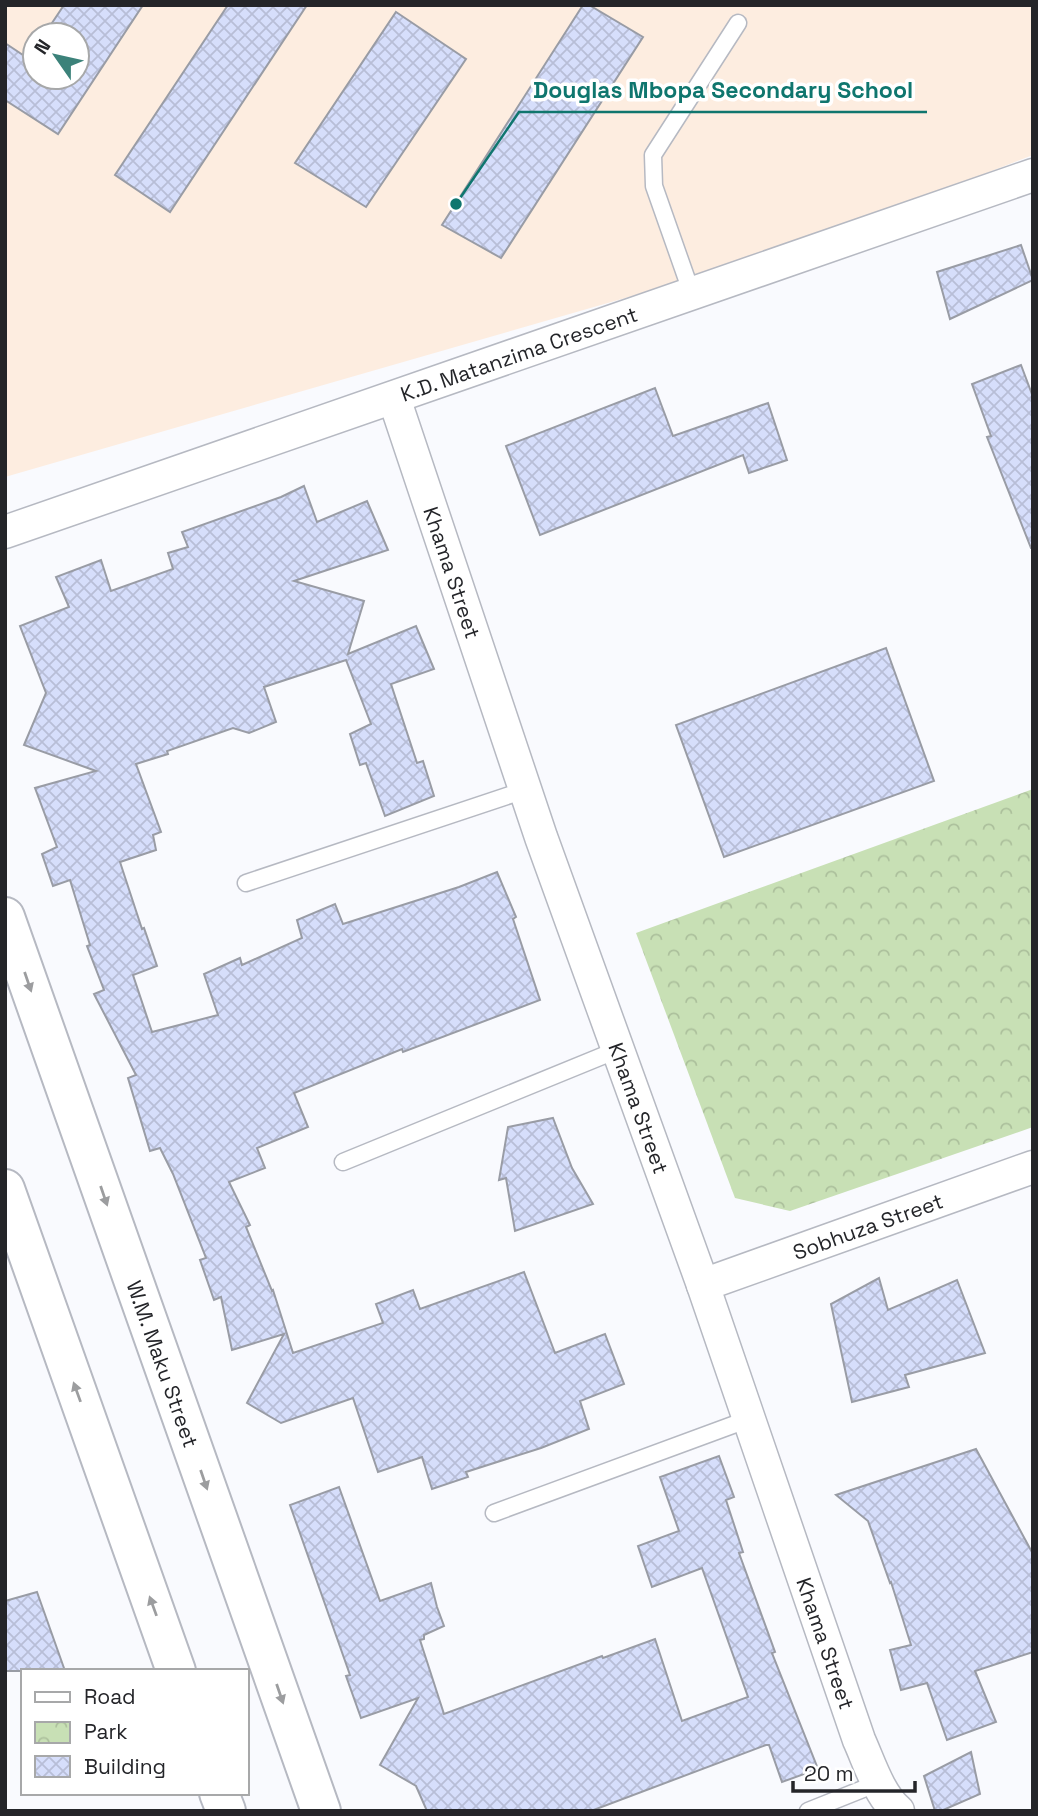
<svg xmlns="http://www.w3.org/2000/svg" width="1038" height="1816" font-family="'Space Grotesk',sans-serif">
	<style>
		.education { fill: #fdede0; fill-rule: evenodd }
		.park { fill: url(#park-crowns) }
		.building { fill: url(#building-cross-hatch); stroke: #999ca5; stroke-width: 2 }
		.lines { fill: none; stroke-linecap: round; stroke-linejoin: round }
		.service-casing { stroke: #b6b9c2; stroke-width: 19 }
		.minor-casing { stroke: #b6b9c2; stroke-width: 35 }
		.tertiary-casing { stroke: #b6b9c2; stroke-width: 42 }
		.service { stroke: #fff; stroke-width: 16 }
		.minor { stroke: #fff; stroke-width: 32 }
		.tertiary { stroke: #fff; stroke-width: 38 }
		.oneway { fill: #9c9d9f }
		.labels { text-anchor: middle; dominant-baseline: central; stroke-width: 7; stroke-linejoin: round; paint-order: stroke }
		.street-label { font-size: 21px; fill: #242529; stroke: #fff }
		.leader { fill: none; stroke: #0f766e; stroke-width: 2.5 }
		.callout-dot { fill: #0f766e; stroke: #fff; stroke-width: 2.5 }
		.callout-label { font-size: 23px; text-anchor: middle; font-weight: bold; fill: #0f766e; stroke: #fff; stroke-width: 7; stroke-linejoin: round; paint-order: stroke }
	</style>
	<defs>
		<pattern id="park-crowns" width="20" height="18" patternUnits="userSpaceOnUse" patternTransform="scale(1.75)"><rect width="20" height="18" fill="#c8e0b5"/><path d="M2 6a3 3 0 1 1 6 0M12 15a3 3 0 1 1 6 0" fill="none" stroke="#acc09c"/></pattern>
		<pattern id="building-cross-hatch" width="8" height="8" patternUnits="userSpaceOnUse" patternTransform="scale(1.75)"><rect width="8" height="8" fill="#d6defb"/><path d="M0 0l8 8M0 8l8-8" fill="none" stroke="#b8bed7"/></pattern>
	</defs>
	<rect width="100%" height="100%" fill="#f9fafe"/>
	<!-- education -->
	<path class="education" d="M5,5H1033V155L781,253L5,477ZM35,35H77V77H35Z"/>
	<!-- park -->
	<path class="park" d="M1033,789V1127L790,1211L735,1198L636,933Z"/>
	<!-- building -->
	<g class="building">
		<path d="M64,5H143L58,134L5,100V43L29,59L35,49V77H77V35H44Z"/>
		<path d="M228,5H307L170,212L115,175Z"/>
		<path d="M583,5H589L643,37L501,258L442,225Z"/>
		<path d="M396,12L466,59L366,207L295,163Z"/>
		<path d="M1021,245L1033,280L950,319L937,272Z"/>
		<path d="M1021,365L1033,397V548H1031L987,437L991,436L972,384Z"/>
		<path d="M655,388L673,436L768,403L787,460L749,473L743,455L540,535L506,446Z"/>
		<path d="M304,486L317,522L367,501L388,550L294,581L364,601L348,654L416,626L434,669L391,684L417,763L423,761L434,796L385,816L366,763L360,765L350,734L371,724L346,660L264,687L276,722L249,733L233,728L167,751L168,754L136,764L161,832L153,835L156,850L120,862L142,929L144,928L157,966L133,975L152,1032L218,1015L204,974L240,958L242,965L302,938L297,920L335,904L343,924L459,887L497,872L516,917L513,919L540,1000L403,1052L402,1049L294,1093L308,1127L257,1148L265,1168L229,1182L250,1225L246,1227L272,1291L273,1290L293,1353L383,1323L376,1304L413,1290L420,1309L524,1272L555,1353L605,1334L624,1384L580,1401L589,1429L541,1448L466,1472L468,1477L432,1489L422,1457L378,1472L353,1398L281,1423L247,1403L284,1334L232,1350L221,1297L214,1300L200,1260L206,1258L173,1174L160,1148L150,1151L128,1078L136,1075L94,994L104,990L87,946L90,945L70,880L53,886L42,854L57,847L35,788L96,771L24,745L46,693L20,626L69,607L56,577L101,560L111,591L173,569L168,553L188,547L182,532L281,497Z"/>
		<path d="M886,648L934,781L724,857L676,725Z"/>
		<path d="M553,1118L572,1168L593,1204L515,1231L506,1178L499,1180L508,1127Z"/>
		<path d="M879,1278L888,1310L957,1280L985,1353L905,1375L909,1387L852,1402L831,1304Z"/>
		<path d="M976,1449L1033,1554V1652L975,1671L996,1722L947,1740L927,1683L901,1690L890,1650L911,1645L891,1582L890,1583L868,1521L836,1495Z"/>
		<path d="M719,1456L734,1497L726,1500L743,1552L739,1553L775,1652L772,1653L818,1769L782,1782L769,1745H766L591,1811H427L416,1786L380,1765L418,1698L361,1718L346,1676L350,1675L290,1505L339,1487L380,1601L431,1583L437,1607L444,1626L424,1635V1639L420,1640L444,1714L602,1656L603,1658L655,1639L682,1721L748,1697L702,1568L652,1587L638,1546L679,1531L660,1477Z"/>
		<path d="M37,1592L65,1671H5V1601Z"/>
		<path d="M971,1752L980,1794L941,1811H935L924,1776Z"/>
	</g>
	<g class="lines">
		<defs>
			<g id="service">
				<path d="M692,294L654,186L653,155L738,23"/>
				<path d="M246,883L525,790"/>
				<path d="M343,1162L617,1050"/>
				<path d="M494,1513L749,1419"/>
				<path d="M808,1811L878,1783"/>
			</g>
			<g id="minor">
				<path id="s1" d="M394,398L541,837L703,1285L859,1740C869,1762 879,1795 898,1811"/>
				<path id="s2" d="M5,532L1033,175"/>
				<path id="s3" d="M703,1285L1033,1167"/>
			</g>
			<g id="tertiary">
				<path id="s4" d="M5,917L321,1811"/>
				<path d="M5,1189L176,1671"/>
				<path d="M219,1793L226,1811"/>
			</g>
		</defs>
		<!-- service casing -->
		<use href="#service" class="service-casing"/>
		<!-- minor casing -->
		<use href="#minor" class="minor-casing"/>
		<!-- tertiary casing -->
		<use href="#tertiary" class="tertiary-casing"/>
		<!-- service -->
		<use href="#service" class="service"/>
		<!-- minor -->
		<use href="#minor" class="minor"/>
		<!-- tertiary -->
		<use href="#tertiary" class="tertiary"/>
	</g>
	<!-- one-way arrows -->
	<defs><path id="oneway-solid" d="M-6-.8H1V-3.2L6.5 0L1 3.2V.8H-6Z" transform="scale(1.75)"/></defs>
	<g class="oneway">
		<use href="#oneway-solid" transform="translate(28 982) rotate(71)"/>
		<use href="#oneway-solid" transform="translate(104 1196) rotate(71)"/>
		<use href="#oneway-solid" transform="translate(77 1392) rotate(-110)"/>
		<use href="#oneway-solid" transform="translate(204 1480) rotate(71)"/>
		<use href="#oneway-solid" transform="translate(153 1606) rotate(-110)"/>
		<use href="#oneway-solid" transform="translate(280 1694) rotate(71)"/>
	</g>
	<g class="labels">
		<!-- street labels -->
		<g class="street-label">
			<text stroke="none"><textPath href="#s2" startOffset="544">K.D. Matanzima Crescent</textPath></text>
			<text stroke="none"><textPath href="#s1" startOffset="184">Khama Street</textPath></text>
			<text stroke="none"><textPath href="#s1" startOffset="751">Khama Street</textPath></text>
			<text stroke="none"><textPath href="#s3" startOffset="175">Sobhuza Street</textPath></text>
			<text stroke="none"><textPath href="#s4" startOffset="474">W.M. Maku Street</textPath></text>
			<text stroke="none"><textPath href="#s1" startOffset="1318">Khama Street</textPath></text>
		</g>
	</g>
	<!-- callouts -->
	<path class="leader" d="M456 204L519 112H927"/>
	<circle class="callout-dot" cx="456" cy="204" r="7"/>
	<g class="callout-label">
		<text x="723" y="98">Douglas Mbopa Secondary School</text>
	</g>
	<!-- border -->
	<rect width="1038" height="1816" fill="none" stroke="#242529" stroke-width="14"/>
	<!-- legend -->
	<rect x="21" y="1669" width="228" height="126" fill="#ffffff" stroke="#a7a8a9" stroke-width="2"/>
	<rect x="35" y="1692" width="35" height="10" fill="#ffffff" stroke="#a7a8a9" stroke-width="2"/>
	<text x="84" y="1704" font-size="21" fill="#242529">Road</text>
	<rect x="35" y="1722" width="35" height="21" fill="url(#park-crowns)" stroke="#a7a8a9" stroke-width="2"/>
	<text x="84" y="1739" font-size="21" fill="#242529">Park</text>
	<rect x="35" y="1756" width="35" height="21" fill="url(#building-cross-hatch)" stroke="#a7a8a9" stroke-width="2"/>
	<text x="84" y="1774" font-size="21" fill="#242529">Building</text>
	<!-- north arrow -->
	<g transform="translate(56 56) rotate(304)"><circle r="33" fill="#ffffff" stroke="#a7a8a9" stroke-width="2"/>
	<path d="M0-5L12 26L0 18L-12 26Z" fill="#3c827a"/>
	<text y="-10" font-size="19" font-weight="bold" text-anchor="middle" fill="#242529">N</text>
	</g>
	<!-- scale -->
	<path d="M793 1781v10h122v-10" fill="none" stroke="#242529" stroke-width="3.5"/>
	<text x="804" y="1781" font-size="21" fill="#242529" stroke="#ffffff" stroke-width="5" paint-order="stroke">20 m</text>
</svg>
